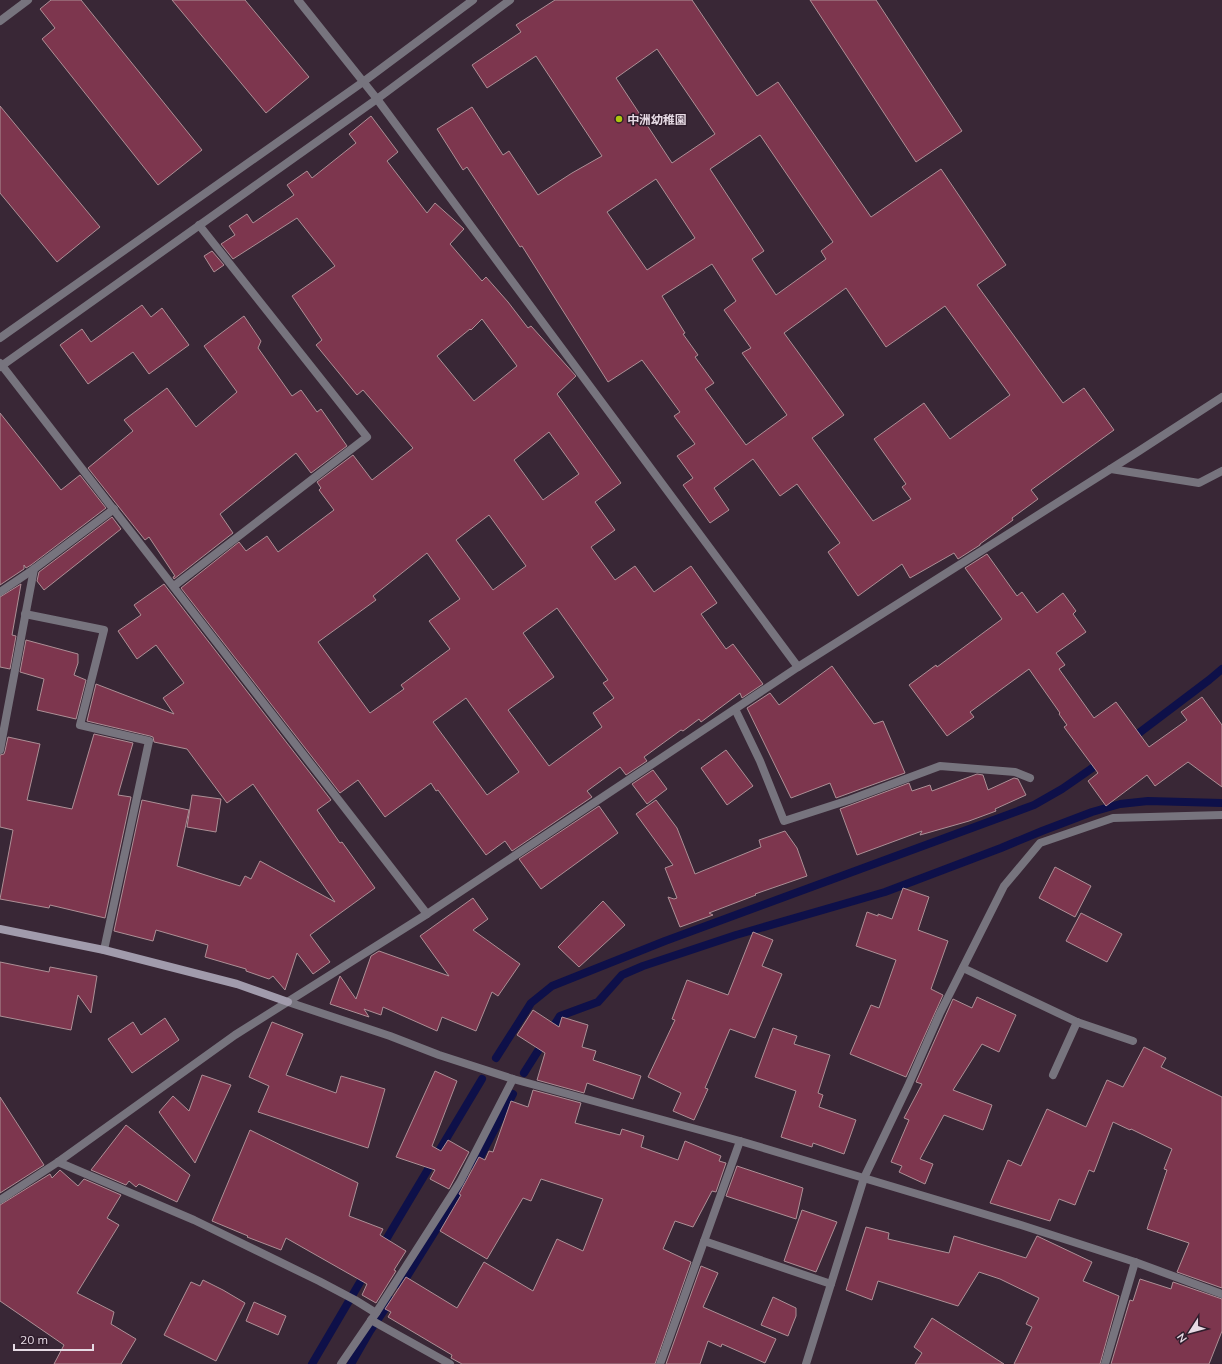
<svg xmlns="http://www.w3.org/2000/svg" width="1222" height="1364" font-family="Mulish,'Noto Sans JP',sans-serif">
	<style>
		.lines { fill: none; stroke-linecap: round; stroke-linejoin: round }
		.stream { stroke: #0e1049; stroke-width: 8 }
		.building { fill: #7d364e; stroke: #ad8f96; fill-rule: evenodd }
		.lane { stroke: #77747e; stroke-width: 8 }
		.street { stroke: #77747e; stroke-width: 8 }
		.secondary { stroke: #a19bac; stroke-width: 8 }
		.poi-dot { fill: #adc60e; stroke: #2f1d2c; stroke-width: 1.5 }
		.labels { text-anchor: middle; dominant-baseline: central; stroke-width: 3; stroke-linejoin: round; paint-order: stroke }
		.poi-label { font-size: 12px; font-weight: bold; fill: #e6dae4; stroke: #2f1d2c; text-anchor: start }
	</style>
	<rect width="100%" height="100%" fill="#392736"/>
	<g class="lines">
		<!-- stream -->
		<g class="stream">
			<path d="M1131,739L1209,680L1222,669"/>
			<path d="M496,1058L531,1003L552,986L665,941L1034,805L1062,789L1101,762"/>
			<path d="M524,1073L560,1016L598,1002L622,975L643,966L736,935L885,892L1001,848L1042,831L1092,812L1120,804L1148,801L1222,803"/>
			<path d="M475,1167L513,1094"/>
			<path d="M381,1248L482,1079"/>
			<path d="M401,1286L467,1180"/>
			<path d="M312,1364L366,1272"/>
			<path d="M351,1364L370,1331L391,1300"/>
		</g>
	</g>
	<!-- building -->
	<g class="building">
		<path d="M51,0H81L202,150L158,185L42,39L55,28L40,9Z"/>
		<path d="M172,0H245L309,77L266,113Z"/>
		<path d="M555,0H692L757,96L778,82L871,217L941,169L1006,265L977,285L1063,403L1084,388L1114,430L1031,490L1038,499L1012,518L1013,520L980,544V545L958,559L954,553L910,578L902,564L858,596L828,552L840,543L797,484L780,496L753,459L714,488L729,510L710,523L683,485L693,478L677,456L695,444L674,416L680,412L642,360L608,382L522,246L520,247L467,167L463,170L437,129L472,107L503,155L509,151L538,195L572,173L602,156L536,56L487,88L472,65L521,32L516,25ZM657,49L715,134L672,163L616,78ZM760,135L833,242L821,251L826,259L776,295L752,259L764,251L710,169ZM656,179L695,238L647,270L607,212ZM712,264L736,301L724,310L751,348L742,353L787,415L746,445L705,389L714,383L695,357L698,355L683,334L685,333L662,296ZM846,288L886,347L945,306L1010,395L950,439L924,403L874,439L906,484L902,487L911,499L873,521L812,438L844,415L784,333Z"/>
		<path d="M810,0H876L962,131L916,162Z"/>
		<path d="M0,106L100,227L57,262L0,193Z"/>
		<path d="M371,116L398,152L387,161L427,213L435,203L464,229L450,244L482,281L486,277L508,302L528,328L531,326L576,376L557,394L621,483L595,502L615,530L591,547L615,580L635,566L654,592L691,566L717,603L701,614L726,649L733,644L763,684L742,698L740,693L701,722L699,719L683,731L681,730L644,757L647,761L626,775L620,767L587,791L592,797L512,851L505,841L486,855L438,790L436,791L431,783L385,817L358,780L340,793L181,588L239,542L246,551L267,536L278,552L334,510L319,490L321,488L317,482L353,455L372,480L413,448L363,390L357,395L316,345L322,340L292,296L335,266L297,218L233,259L221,244L235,235L229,226L247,214L253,223L294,195L287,185L307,171L312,178L356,143L349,134ZM482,319L517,366L474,401L437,356L470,329L471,330ZM549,432L579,474L543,500L514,460ZM489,515L526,566L493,590L456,540ZM427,553L460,599L429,621L450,649L401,685L404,689L370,713L318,642L376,600L373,596ZM557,608L608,680L603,683L614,698L593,713L602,727L549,766L508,710L554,677L523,633ZM466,698L519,772L487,795L433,722Z"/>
		<path d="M212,251L224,265L214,272L204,256Z"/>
		<path d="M142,305L151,317L162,308L189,345L149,374L133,352L88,384L60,345L82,329L91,342Z"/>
		<path d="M244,316L261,341L258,348L292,396L301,390L317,412L321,409L347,446L311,473L296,453L220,514L233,533L174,579L173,577L175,576L149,537L145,540L88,468L133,431L124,420L167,388L196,427L237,392L204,346Z"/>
		<path d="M0,413L61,490L80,475L106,508L31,565L26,568L24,565V569L0,585Z"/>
		<path d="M112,517L121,529L44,590L37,581L39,572Z"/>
		<path d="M987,554L1017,596L1022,592L1037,613L1063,593L1076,611L1073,614L1086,632L1056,653L1065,665L1059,669L1094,718L1116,702L1149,747L1187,720L1181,712L1202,697L1222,725V787L1188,762L1155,786L1147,775L1106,806L1088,781L1098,773L1064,727L1067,725L1059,714L1060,713L1029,669L970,712L974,717L947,736L909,685L936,665L937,667L1002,619L965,568Z"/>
		<path d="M21,584L12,635L16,636L10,669L0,667V597Z"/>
		<path d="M164,584L331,800L317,810L340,843L342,842L375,888L310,935L330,962L313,974L297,953L285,990L273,976L269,979L246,971V969L205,957L208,945L156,930L153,941L114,931L142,800L189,810L177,866L240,886L245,876L251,879L260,861L335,902L253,784L227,803L187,749L154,742L153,737L150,736L87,721L96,684L174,714L163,698L184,683L156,645L137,659L118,631L141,615L134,605Z"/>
		<path d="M26,640L78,654V663L74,675L86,680L76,719L37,710L44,679L20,672Z"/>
		<path d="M832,666L874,724L883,721L905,773L836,798L830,783L791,798L747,708L770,693L779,705Z"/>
		<path d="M94,734L133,743L118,795L131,797L105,918L50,905L49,908L0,899L13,830L0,827V755L4,754L5,751L8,737L40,744L27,800L72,809Z"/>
		<path d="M726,750L753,786L727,805L701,768Z"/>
		<path d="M653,770L667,789L647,804L632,784Z"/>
		<path d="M977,774L983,775L988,790L1014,778L1018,779L1026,795L995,809L996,811L969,821L920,835L922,831L857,855L840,809L909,783L912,791L930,785L932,791Z"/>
		<path d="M192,795L221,799L216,832L187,827Z"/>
		<path d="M656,800L677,828L695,874L761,847L759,840L785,831L797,848L807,876L755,894L756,895L709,913L713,915L680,927L668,897L674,899L677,898L665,868L673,865L636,814Z"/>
		<path d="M599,806L618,833L541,889L519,859Z"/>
		<path d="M1055,867L1091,886L1075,917L1039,898Z"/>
		<path d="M903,888L929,897L918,930L948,941L931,989L943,995L906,1077L850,1054L871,1005L879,1008L896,960L856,946L867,912L878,916V914L892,919Z"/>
		<path d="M473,898L488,919L473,930L520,964L498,996L492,992L476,1031L442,1017L437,1031L383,1007L381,1015L364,1009L369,1017L330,1004L340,976L356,999L371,956L379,951L449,976L420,936Z"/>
		<path d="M603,901L625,925L579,967L558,947Z"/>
		<path d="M1081,913L1122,934L1107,962L1066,941Z"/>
		<path d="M753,932L773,940L762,966L782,974L755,1038L730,1029L705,1088L708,1089L694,1120L673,1111L681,1093L648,1077L675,1020L672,1019L687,980L728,995Z"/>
		<path d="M0,962L49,972L50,967L97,976L91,1013L78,995L71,1030L0,1016Z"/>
		<path d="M977,997L1016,1015L999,1052L982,1044L953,1090L992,1105L983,1130L944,1115L920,1159L933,1164L925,1184L899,1172L902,1166L891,1162L909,1120L904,1118L922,1084L916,1082L953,999L972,1008Z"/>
		<path d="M533,1010L559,1027L562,1017L588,1025L582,1047L596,1051L593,1060L641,1076L633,1099L587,1083L584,1093L537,1080L545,1053L517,1035Z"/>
		<path d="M165,1018L179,1040L132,1073L108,1039L133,1022L141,1035Z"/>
		<path d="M272,1022L303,1034L286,1075L336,1093L341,1076L385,1089L368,1148L258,1112L269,1086L249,1077Z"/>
		<path d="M773,1028L797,1036L794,1044L830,1055L818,1093L823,1095L819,1107L856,1120L844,1154L813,1143L812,1147L781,1137L796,1091L755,1077Z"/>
		<path d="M1144,1047L1166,1058L1161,1067L1222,1097V1288L1177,1272L1189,1243L1147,1229L1167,1170L1164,1169L1172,1149L1131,1129L1130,1130L1113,1122L1094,1172L1089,1170L1075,1205L1059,1199L1050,1221L990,1203L1008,1160L1021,1166L1047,1109L1086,1127L1107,1080L1123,1087Z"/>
		<path d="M435,1071L457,1081L432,1146L441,1151L448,1140L469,1152L449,1189L430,1179L435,1170L396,1157Z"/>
		<path d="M202,1075L231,1085L195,1163L159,1112L173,1096L189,1111Z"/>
		<path d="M533,1090L581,1103L575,1123L620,1135L622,1129L644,1136L641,1147L678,1160L685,1141L721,1156L719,1161L726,1163L716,1192L712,1191L693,1227L675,1221L663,1249L691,1262L655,1364H462L451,1358L452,1355L388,1317L391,1312L385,1309L406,1277L457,1308L484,1262L533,1291L557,1239L583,1251L603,1199L541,1179L531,1201L523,1198L487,1259L440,1231L461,1195L459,1194L479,1157L485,1160L489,1151L493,1152L511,1101L528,1107Z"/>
		<path d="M0,1097L44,1165L0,1193Z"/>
		<path d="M126,1125L190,1175L177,1202L139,1184L136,1187L129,1181L126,1185L91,1170Z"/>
		<path d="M250,1130L358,1183L349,1216L383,1229L380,1235L406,1251L394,1270L396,1271L376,1303L362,1295L367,1284L286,1238L281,1250L247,1237L248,1236L212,1221Z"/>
		<path d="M737,1166L803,1188L796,1219L726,1196Z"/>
		<path d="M60,1170L78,1186L84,1179L121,1195L107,1218L119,1225L77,1293L114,1312L111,1324L136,1339L121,1364H54L64,1345L0,1301V1205L50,1174L52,1178Z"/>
		<path d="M802,1210L837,1222L816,1272L784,1261Z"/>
		<path d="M866,1227L889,1233L888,1239L949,1253L954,1236L1026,1258L1037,1236L1092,1262L1083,1281L1119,1296L1100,1364H1014L1032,1327L1026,1324L1039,1298L1000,1279L979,1272L958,1306L878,1281L872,1300L846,1290Z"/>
		<path d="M701,1266L718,1273L703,1307L776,1339L765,1363L722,1344L721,1347L708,1341L700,1364H666Z"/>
		<path d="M1140,1279L1171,1289L1173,1282L1222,1299V1331L1209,1364H1111L1130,1300L1133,1301Z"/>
		<path d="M203,1280L223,1290L245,1303L216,1361L164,1335L191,1282L200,1286Z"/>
		<path d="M773,1297L796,1308V1316L788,1336L761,1325Z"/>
		<path d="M254,1302L286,1316L278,1335L246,1321Z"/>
		<path d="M932,1318L1004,1364H915L922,1353L914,1347Z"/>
	</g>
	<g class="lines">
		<!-- lane -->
		<path class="lane" d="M0,21L28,0"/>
		<!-- street -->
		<g class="street">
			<path d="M298,0L377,99L798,667"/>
			<path d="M0,338L363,82L473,0"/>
			<path d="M0,363L427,914"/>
			<path d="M0,367L377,99L510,0"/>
			<path d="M1111,469L1199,483L1222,471"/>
			<path d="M174,586L367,437L199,225"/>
			<path d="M0,592L34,569L114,509"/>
			<path d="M25,614L104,630L80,725L149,741L104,950"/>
			<path d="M735,709L760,761L784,821L849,800L940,766L1015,772L1030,778"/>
			<path d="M0,750L34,569"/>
			<path d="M963,968L1077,1022L1133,1041"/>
			<path d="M288,1002L390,1036L439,1055L513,1079L740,1141L1021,1225L1135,1262L1222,1294"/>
			<path d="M1053,1075L1077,1022"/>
			<path d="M58,1162L194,1220L319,1281L355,1300L376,1313"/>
			<path d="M0,1200L58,1162L235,1035L427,914L798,667L1139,451L1222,397"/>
			<path d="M704,1241L831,1284"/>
			<path d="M371,1320L450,1364"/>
			<path d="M341,1364L376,1313L460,1182L513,1079"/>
			<path d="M660,1364L740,1141"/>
			<path d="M806,1364L864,1178L908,1086L940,1013L1004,886L1040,843L1113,818L1222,815"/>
			<path d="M1105,1364L1135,1262"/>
		</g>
		<!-- secondary -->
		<path class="secondary" d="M0,929L104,950L237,984L288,1002"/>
	</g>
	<!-- markers -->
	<circle class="poi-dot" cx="619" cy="119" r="4"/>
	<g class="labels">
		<!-- poi labels -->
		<g class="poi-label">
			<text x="627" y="119">中洲幼稚園</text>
		</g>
	</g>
	<!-- north arrow -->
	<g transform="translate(1190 1332) rotate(234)" stroke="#2f1d2c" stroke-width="3" paint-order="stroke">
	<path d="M0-3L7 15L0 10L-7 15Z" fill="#e6dae4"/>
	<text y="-6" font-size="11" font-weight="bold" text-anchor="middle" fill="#e6dae4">N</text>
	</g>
	<!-- scale -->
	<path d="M14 1344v6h79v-6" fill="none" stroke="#e6dae4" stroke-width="2"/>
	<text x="20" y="1344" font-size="12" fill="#e6dae4" stroke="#2f1d2c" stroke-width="3" paint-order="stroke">20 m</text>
</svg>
